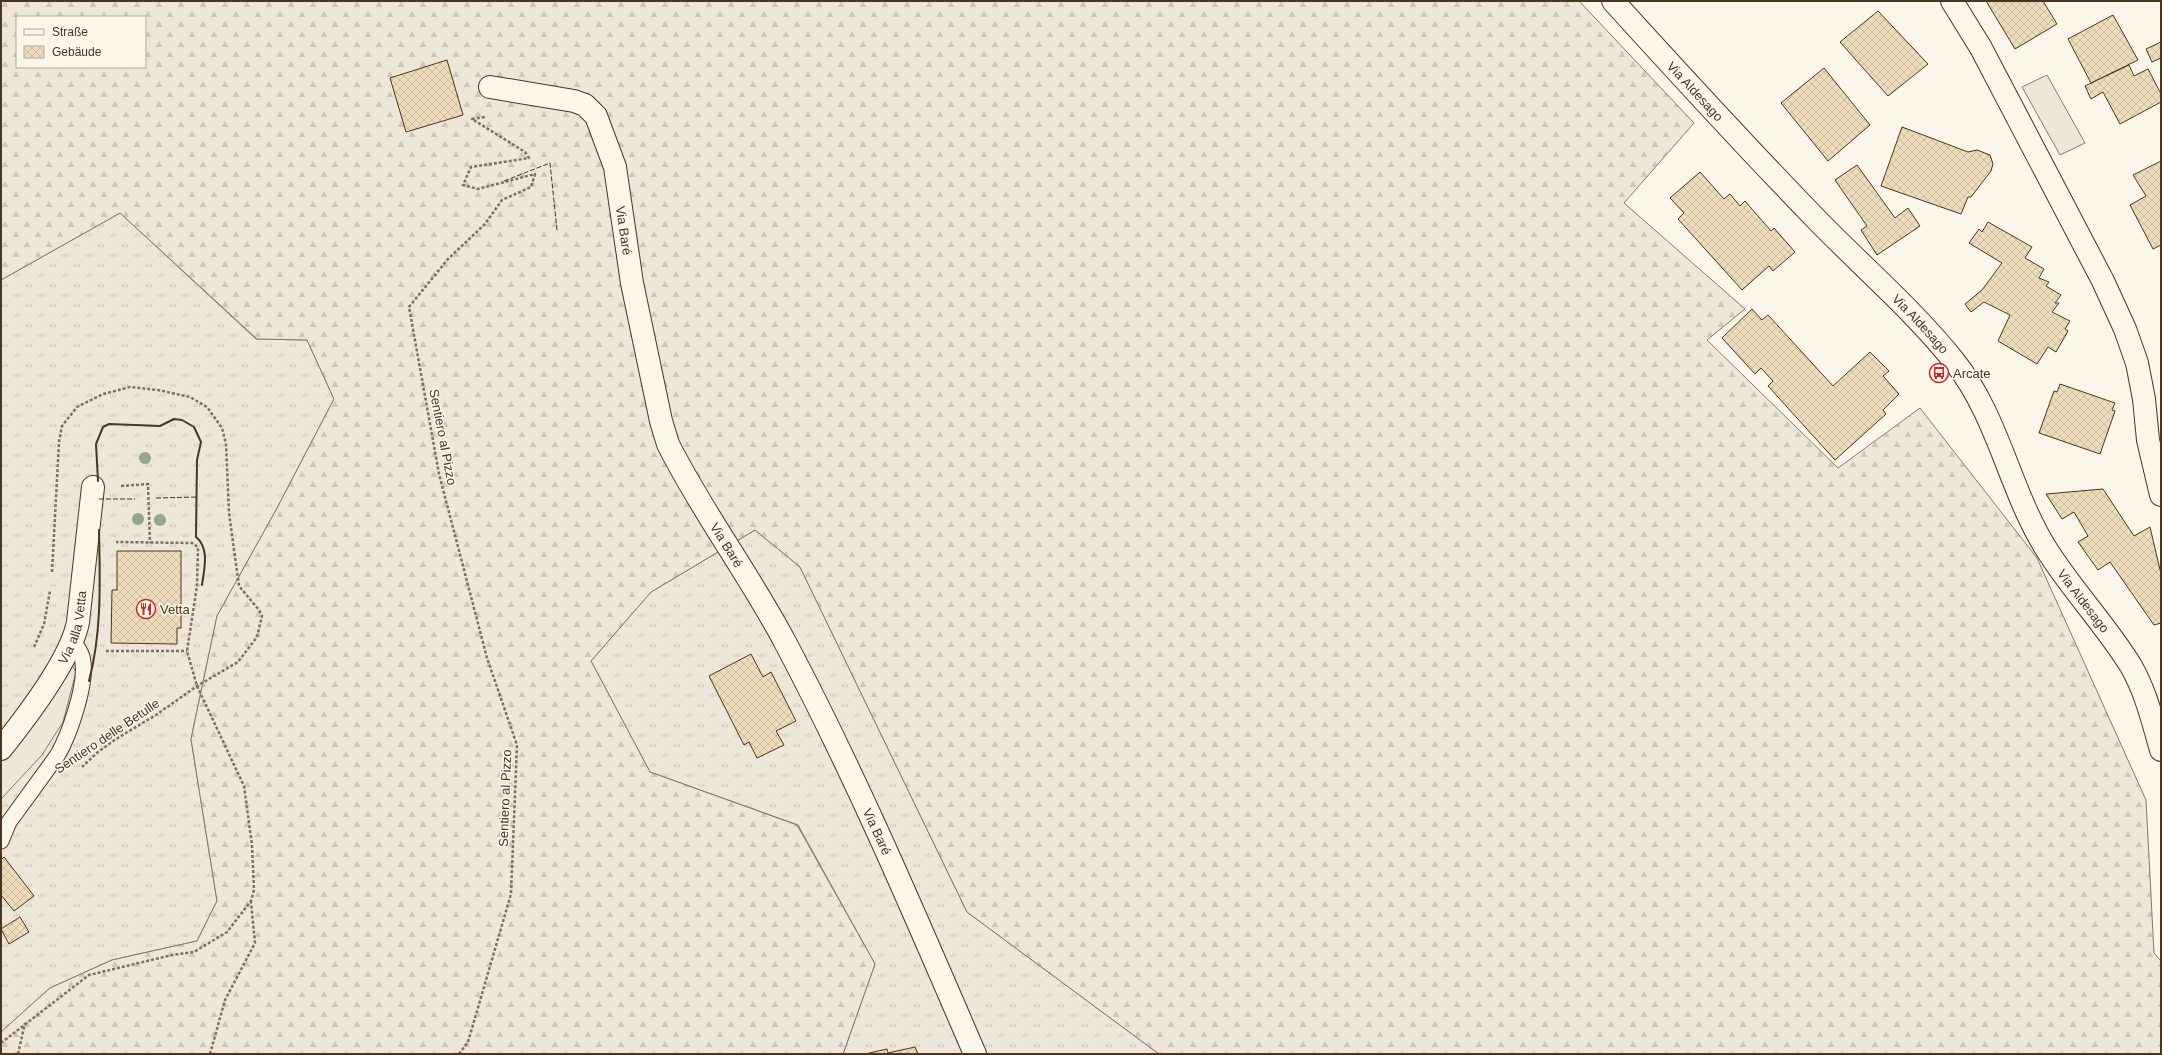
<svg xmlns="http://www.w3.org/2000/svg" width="2162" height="1055" font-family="Arial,sans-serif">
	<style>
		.grass { fill: url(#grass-tufts); stroke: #887966 }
		.forest { fill: url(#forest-firs); stroke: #887966; fill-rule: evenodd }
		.parking { fill: #ede7d9; stroke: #887966 }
		.building { fill: url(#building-cross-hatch); stroke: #4a3520 }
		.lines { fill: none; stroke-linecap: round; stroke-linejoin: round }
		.lane-casing { stroke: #4a3520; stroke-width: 17 }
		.street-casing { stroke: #4a3520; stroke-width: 24 }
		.secondary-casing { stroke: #4a3520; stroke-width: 24 }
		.path { stroke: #7f6f5c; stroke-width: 2.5; stroke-dasharray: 3 2; stroke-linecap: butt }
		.lane { stroke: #fbf6e9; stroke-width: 15 }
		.street { stroke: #fbf6e9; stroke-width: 22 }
		.secondary { stroke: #fbf6e9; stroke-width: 22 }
		.fence { stroke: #4a3520; stroke-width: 1; stroke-dasharray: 5 2; stroke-linecap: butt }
		.wall { stroke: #4a3520; stroke-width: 2 }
		.tree { fill: #96a887 }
		.labels { text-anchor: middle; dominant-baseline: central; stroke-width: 3; stroke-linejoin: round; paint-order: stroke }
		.street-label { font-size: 13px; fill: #4a3520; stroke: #fbf6e9 }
		.poi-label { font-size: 13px; fill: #4a3520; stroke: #fbf6e9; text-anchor: start }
	</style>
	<defs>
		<pattern id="grass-tufts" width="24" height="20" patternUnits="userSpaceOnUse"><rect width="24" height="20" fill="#ede6d9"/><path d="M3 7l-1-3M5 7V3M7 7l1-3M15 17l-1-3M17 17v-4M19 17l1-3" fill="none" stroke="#cdc6ba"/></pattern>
		<pattern id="forest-firs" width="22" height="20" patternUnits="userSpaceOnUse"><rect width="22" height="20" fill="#ede6d9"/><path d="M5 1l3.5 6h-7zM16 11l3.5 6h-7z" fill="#cdc6ba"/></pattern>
		<pattern id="building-cross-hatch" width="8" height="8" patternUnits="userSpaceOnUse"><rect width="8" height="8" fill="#ecdcbc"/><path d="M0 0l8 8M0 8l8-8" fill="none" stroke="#ccbda1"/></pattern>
	</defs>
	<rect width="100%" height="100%" fill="#fbf6e9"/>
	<!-- grass -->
	<g class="grass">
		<path d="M120,213L256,339L307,340L334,399L276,510L217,616L191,739L217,901L197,941L112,960L50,988L1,1032V280Z"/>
		<path d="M755,530L800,567L967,912L1159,1054H843L875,964L798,825L650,772L591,661L651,592Z"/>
	</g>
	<!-- forest -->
	<path class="forest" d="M1,1H1579L1694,123L1624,203L1745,309L1707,340L1838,468L1920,408L2037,558L2146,800L2154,953L2161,961V1054H1159L967,912L800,567L755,530L651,592L591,661L650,772L797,825L875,964L843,1054H1V1032L50,988L112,960L197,941L217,901L191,739L217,616L276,510L334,399L307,340L257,339L120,213L1,280ZM17,17H145V67H17Z"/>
	<!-- parking -->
	<g class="parking">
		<path d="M2047,75L2085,143L2060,155L2022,87Z"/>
		<path d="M70,662L76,672L63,722L42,755L1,799V758Z"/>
	</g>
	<!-- building -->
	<g class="building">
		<path d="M1986,1H2043L2057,24L2015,49Z"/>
		<path d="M1878,11L1928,64L1888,96L1840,42Z"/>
		<path d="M2113,15L2138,60L2091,83L2068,39Z"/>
		<path d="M2161,42V58L2152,62L2146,49Z"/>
		<path d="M447,60L463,115L406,132L390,78Z"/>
		<path d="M2129,65L2134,76L2148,69L2161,94V102L2120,124L2103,92L2091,99L2085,86Z"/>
		<path d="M1824,68L1870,125L1828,161L1781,103Z"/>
		<path d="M1902,127L1968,152L1977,150L1990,155L1993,164L1991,171L1971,197H1968L1961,214L1881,186Z"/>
		<path d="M2161,161V245L2153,249L2130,205L2146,196L2133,175Z"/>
		<path d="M1857,165L1895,218L1908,208L1920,226L1877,255L1861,230L1867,226L1835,180Z"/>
		<path d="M1700,172L1724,199L1730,194L1740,206L1745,201L1771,231L1774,228L1795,252L1773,271L1769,266L1742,290L1678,219L1684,213L1670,198Z"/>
		<path d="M1988,222L2032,247L2025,258L2044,269L2039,278L2049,282L2046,286L2061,295L2055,303H2059L2052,312L2070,321L2065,329L2068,331L2056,352L2048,347L2037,364L1998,341L2010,315L1984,302L1971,312L1965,304L1982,290L2002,263L1969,243L1979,229L1982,232Z"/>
		<path d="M1752,309L1762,320L1768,315L1833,386L1870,352L1889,371L1883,376L1899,394L1883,410L1886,414L1835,460L1768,386L1773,381L1761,368L1755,374L1722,338Z"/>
		<path d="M2060,384L2115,403L2112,410L2115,411L2100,454L2039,433L2054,391L2057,392Z"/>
		<path d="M2103,489L2134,536L2150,527L2161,574V623L2154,625L2110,562L2098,570L2078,542L2088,536L2074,512L2062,519L2046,494Z"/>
		<path d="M117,551H181V628H177V644L111,643L112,590H117Z"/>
		<path d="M751,654L763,677L771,672L796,721L776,731L784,745L757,758L749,742L744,745L709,676Z"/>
		<path d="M4,857L34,896L14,911L1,895V860Z"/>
		<path d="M20,917L29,932L9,944L1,929Z"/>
		<path d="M915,1047L918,1054H865L887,1049L888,1053Z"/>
	</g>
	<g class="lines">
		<defs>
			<path id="lane" d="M1,841L9,822L57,756C69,736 86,687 83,663C83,655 78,648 73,641"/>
			<g id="street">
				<path id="s1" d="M490,87L574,101L585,105L596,116L615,167L632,283L661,421L668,444C702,512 749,574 785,642C856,776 915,915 975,1054"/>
				<path id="s2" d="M1,749C25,719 71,659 78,622L93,487"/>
			</g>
			<g id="secondary">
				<path id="s3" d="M1613,1C1681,76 1749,150 1819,222C1864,268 1914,311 1954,361C1998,416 2009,488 2045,547C2071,589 2105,624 2131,666C2146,692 2153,722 2161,750"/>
				<path d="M1952,1L1981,48L2103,281L2125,329L2137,363L2144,399L2148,440L2161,495"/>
			</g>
		</defs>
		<!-- lane casing -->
		<use href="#lane" class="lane-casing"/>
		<!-- street casing -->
		<use href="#street" class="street-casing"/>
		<!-- secondary casing -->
		<use href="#secondary" class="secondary-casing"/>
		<!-- path -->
		<g class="path">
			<path d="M121,486L148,484L150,543"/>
			<path d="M52,572L59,442L62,426L77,407L103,394L130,387L158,390L190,397L207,407L222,428L226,444L229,513L239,586L259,610L262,616L257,637L238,662L197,686L156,715L116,739L98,752L82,767"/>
			<path d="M34,647L44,624L50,591"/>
			<path d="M106,651H187"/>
			<path d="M1,1043L89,975L172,955L194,952L227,932L251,901L254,890L252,845L244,786L197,686L187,651L197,586L198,547L192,543L116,542"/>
			<path d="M18,1054L25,1023"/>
			<path d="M210,1054L225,1000L255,943L251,902"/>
			<path d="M459,1054L468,1042L511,894L517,745L487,658L439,474L409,307L448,259L485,224L502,200L531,187L535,174L478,189L463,185L471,167L529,158L525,152L472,119L485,117"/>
		</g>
		<!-- lane -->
		<use href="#lane" class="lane"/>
		<!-- street -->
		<use href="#street" class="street"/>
		<!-- secondary -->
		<use href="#secondary" class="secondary"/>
		<!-- fence -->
		<g class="fence">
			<path d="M504,181L550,163L557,230"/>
			<path d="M156,498L197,497"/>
			<path d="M99,499H135"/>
		</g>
		<!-- wall -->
		<g class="wall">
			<path d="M98,481L96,444L103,427L109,424L160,426L174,419L182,420L194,427L201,442L197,460L196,537C210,548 204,570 202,585"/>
			<path d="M89,681C102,632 100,581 99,530"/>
		</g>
	</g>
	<!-- trees -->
	<g class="tree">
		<circle cx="145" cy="458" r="6"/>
		<circle cx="138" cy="519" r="6"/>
		<circle cx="160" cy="520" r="6"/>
	</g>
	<!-- icons -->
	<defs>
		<symbol id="bus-ring" viewBox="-11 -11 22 22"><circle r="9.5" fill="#fbf6e9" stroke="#c62828" stroke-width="1.5"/><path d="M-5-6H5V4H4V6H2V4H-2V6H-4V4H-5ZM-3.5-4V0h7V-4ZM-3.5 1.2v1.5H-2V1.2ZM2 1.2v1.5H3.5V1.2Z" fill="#c62828"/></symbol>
		<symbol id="restaurant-ring" viewBox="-11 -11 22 22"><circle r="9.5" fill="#fbf6e9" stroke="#c62828" stroke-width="1.5"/><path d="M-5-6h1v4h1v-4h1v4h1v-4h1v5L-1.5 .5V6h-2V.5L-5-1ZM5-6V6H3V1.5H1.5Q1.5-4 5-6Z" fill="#c62828"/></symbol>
	</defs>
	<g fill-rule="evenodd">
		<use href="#bus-ring" x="1928" y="362" width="22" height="22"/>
		<use href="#restaurant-ring" x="135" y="598" width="22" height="22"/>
	</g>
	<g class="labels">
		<!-- street labels -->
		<g class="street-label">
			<text stroke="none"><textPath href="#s3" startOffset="122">Via Aldesago</textPath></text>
			<text stroke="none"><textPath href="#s1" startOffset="231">Via Baré</textPath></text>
			<text stroke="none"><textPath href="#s3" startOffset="446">Via Aldesago</textPath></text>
			<text transform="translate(443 437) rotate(79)">Sentiero al Pizzo</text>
			<text stroke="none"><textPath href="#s1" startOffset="566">Via Baré</textPath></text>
			<text stroke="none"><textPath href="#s3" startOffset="770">Via Aldesago</textPath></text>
			<text stroke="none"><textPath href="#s2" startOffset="143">Via alla Vetta</textPath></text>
			<text transform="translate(107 736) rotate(-34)">Sentiero delle Betulle</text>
			<text transform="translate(505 798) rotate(-88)">Sentiero al Pizzo</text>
			<text stroke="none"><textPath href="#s1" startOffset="890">Via Baré</textPath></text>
		</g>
		<!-- poi labels -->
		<g class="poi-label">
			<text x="1953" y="373">Arcate</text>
			<text x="160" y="609">Vetta</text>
		</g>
	</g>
	<!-- border -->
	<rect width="2162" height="1055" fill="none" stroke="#4a3520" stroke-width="4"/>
	<!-- legend -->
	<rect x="16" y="16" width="130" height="52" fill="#fbf6e9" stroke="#b4a999"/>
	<rect x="24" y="29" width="20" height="6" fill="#fbf6e9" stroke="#b4a999"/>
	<text x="52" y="36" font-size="12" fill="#4a3520">Straße</text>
	<rect x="24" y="46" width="20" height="12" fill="url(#building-cross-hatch)" stroke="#b4a999"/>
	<text x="52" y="56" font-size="12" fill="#4a3520">Gebäude</text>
</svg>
